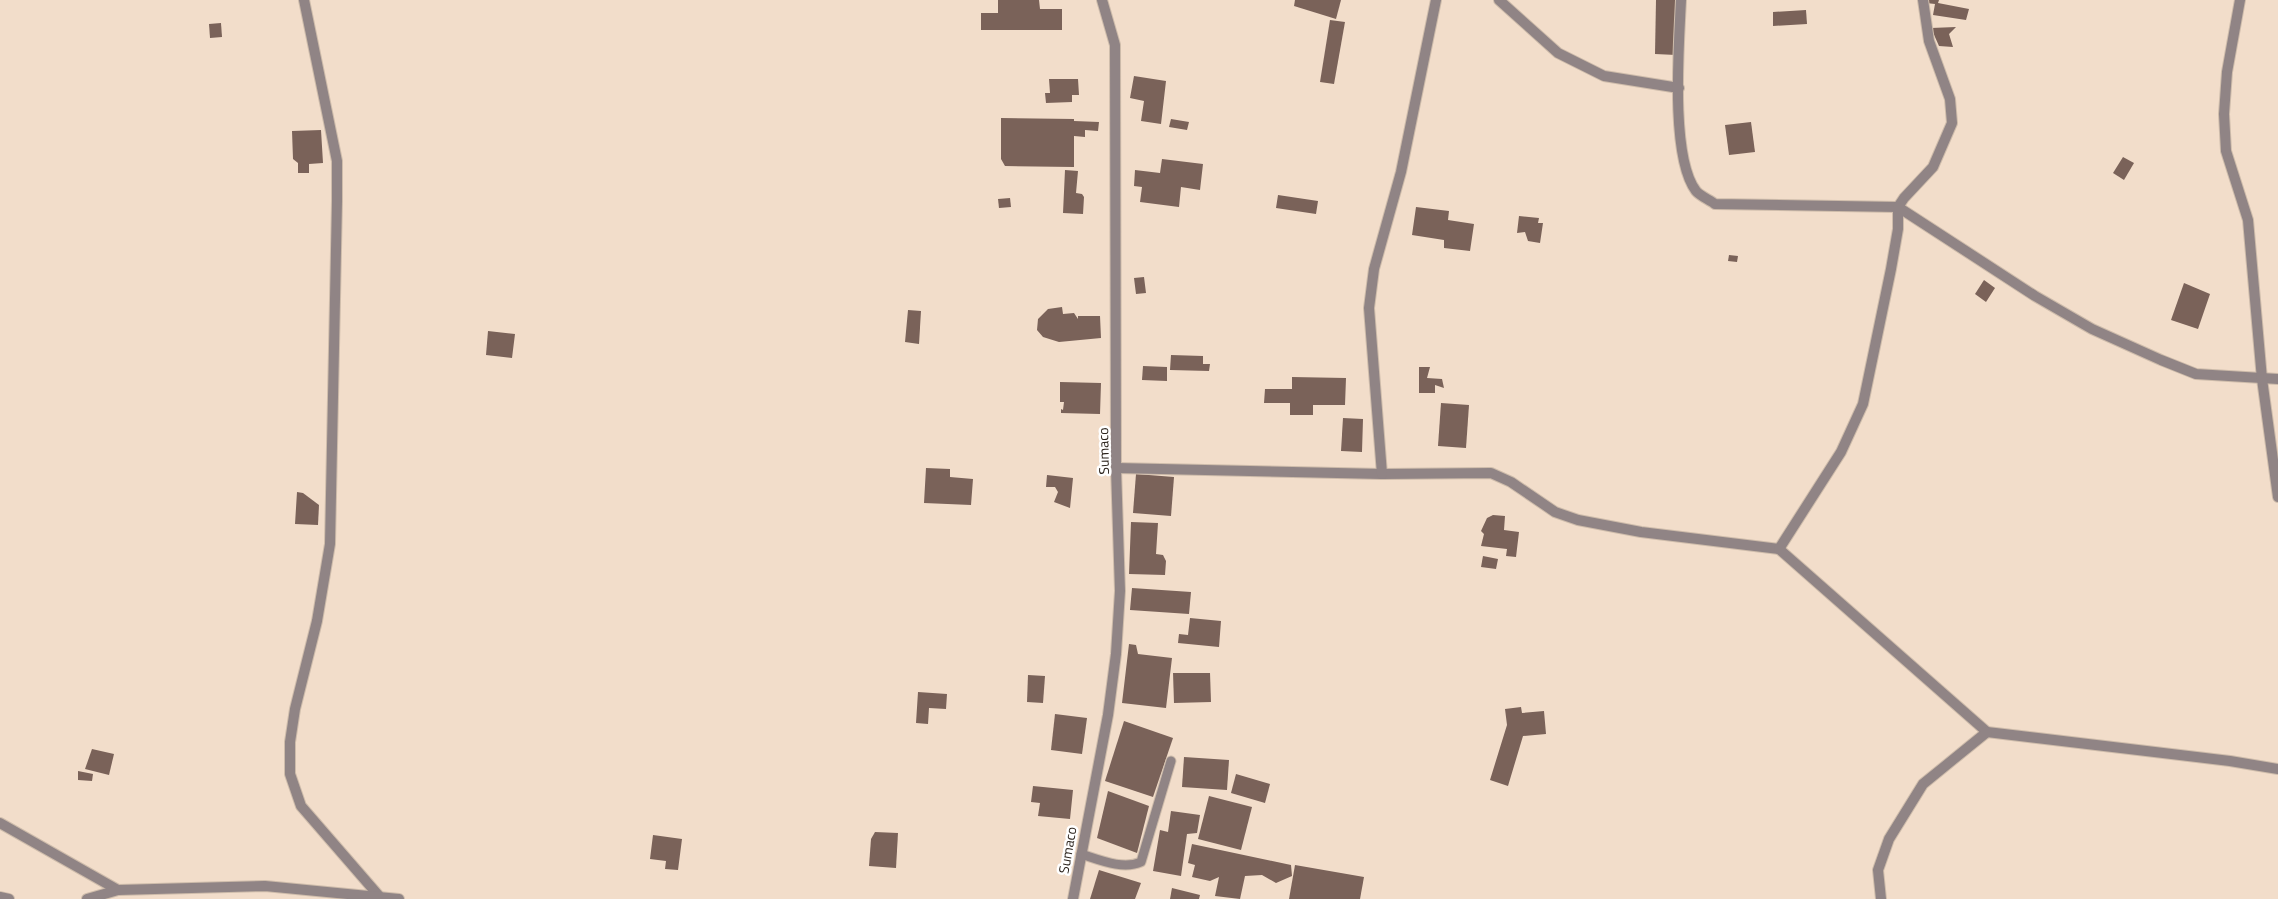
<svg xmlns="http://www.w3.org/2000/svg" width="2278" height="899" font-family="'Titillium Web',sans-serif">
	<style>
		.building { fill: #7a6259 }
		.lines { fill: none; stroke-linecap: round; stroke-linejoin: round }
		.service-casing { stroke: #cebcab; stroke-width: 11 }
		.minor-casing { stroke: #cebcab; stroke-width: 12 }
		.service { stroke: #908485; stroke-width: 9 }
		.minor { stroke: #908485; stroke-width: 10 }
		.labels { text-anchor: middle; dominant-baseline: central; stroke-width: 5; stroke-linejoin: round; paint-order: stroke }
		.street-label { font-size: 14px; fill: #2b231c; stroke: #fff }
	</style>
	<rect width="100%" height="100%" fill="#f2ddca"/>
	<!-- building -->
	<g class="building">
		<path d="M998,0H1039L1040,9H1062V30H981V13H998Z"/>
		<path d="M1295,0H1341L1336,19L1294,6Z"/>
		<path d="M1656,0H1678L1676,55L1655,54Z"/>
		<path d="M1926,0H1939L1938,3L1969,9L1966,20L1933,15L1935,4L1926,3Z"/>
		<path d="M1806,10L1807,24L1773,26V12Z"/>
		<path d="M1330,20L1345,22L1334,84L1320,82Z"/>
		<path d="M221,23L222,37L210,38L209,24Z"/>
		<path d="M1956,27L1949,34L1953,47L1939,46L1931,28Z"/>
		<path d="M1134,76L1166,81L1161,124L1141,121L1144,101L1130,98Z"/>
		<path d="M1049,79H1078L1079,95H1072V102L1046,103L1045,93H1050Z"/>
		<path d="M1001,118L1074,119V121L1099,122L1098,131L1085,130V137L1074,136V167L1005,166L1001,159Z"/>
		<path d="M1171,119L1189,122L1187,130L1169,127Z"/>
		<path d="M1751,122L1755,152L1729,155L1725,125Z"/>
		<path d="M321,130L323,163L309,164V173H298V163L293,159L292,131Z"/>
		<path d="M2123,157L2134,163L2124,180L2113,173Z"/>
		<path d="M1162,159L1203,164L1200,190L1181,187L1179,207L1140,202L1142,187L1134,186L1135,170L1160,173Z"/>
		<path d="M1065,170L1078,171L1076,193L1082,194L1084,197L1083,214L1063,213Z"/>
		<path d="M1278,195L1318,201L1316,214L1276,208Z"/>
		<path d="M1010,198L1011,207L999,208L998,199Z"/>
		<path d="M1416,207L1449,211L1448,220L1474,224L1470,251L1444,248V240L1412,235Z"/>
		<path d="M1519,216L1539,218L1538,223H1543L1540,243L1528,241L1525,232L1517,233Z"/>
		<path d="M1729,255L1738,256L1737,262L1728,261Z"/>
		<path d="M1144,277L1146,293L1136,294L1134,278Z"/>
		<path d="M1984,280L1995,288L1986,302L1975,294Z"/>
		<path d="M2184,283L2210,294L2198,329L2171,320Z"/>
		<path d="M1062,307L1063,314L1074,313L1078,319V316H1100L1101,338L1059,342L1043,337L1037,330L1038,319L1048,309Z"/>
		<path d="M908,310L921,311L919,344L905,342Z"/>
		<path d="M488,331L515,334L512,358L486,355Z"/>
		<path d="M1171,355L1203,356V364H1210L1209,371L1170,370Z"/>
		<path d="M1143,366L1167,367V381L1142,380Z"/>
		<path d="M1419,367H1430L1427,378L1442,379L1444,388L1435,385V393H1419Z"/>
		<path d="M1292,377L1346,378L1345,405H1313V415H1290V403H1264L1265,389H1292Z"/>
		<path d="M1060,382L1101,383L1100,414L1061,413V409L1063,410L1064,402H1060Z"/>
		<path d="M1441,403L1469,405L1466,448L1438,446Z"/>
		<path d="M1343,418L1363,419L1362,452L1341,451Z"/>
		<path d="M926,468L950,469V477L973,479L971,505L924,503Z"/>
		<path d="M1136,474L1174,477L1171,516L1133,513Z"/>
		<path d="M1047,475L1073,478L1070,508L1054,502L1058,492L1055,487H1046Z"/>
		<path d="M297,492L303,493L319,505L318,525L295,524Z"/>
		<path d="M1493,515L1505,516L1504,530L1519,532L1516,557L1506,556L1507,549L1481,546L1484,534L1481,531L1487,518Z"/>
		<path d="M1131,522L1158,523L1156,554L1163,555L1166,561L1165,575L1129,574Z"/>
		<path d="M1483,556L1498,559L1496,569L1481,567Z"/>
		<path d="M1132,588L1191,592L1189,614L1130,610Z"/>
		<path d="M1190,618L1221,621L1219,647L1178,643L1179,634L1188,635Z"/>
		<path d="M1129,644L1136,645L1138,654L1172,658L1166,708L1122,703Z"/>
		<path d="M1173,673H1210L1211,702L1174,703Z"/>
		<path d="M1028,675L1045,676L1043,703L1027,702Z"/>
		<path d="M918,692L947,694L946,709L929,708L928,724L916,723Z"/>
		<path d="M1521,707L1522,713L1544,711L1546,734L1523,736L1508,786L1490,780L1507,725L1505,709Z"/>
		<path d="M1055,714L1087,718L1082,754L1051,750Z"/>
		<path d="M1124,721L1173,738L1153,797L1105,781Z"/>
		<path d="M92,749L114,754L109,775L85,769Z"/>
		<path d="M1184,757L1229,760L1227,790L1182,787Z"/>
		<path d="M78,771L93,774L92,781L78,780Z"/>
		<path d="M1236,774L1270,784L1265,803L1231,793Z"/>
		<path d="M1033,786L1073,790L1070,819L1038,816L1040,803L1031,802Z"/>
		<path d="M1108,791L1149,806L1137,853L1097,838Z"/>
		<path d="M1209,796L1252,807L1241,850L1198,839Z"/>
		<path d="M1171,811L1200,815L1197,833L1187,834L1181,876L1153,871L1160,830L1168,832Z"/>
		<path d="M875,832L898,833L896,868L869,866L871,839Z"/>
		<path d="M653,835L682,839L678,870L665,869L666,861L650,859Z"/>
		<path d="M1192,844L1291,865L1292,876L1276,883L1262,875L1245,876L1240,899L1215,896L1219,877L1210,881L1192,877L1195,865L1188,863Z"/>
		<path d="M1295,865L1364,877L1360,899H1289Z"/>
		<path d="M1099,870L1141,883L1135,899H1090Z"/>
		<path d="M1172,888L1200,895L1199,899H1170Z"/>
	</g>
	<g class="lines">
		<defs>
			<path id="service" d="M1081,854C1100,860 1123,870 1141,862L1171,761"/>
			<g id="minor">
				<path d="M304,0L337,161V201L330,544L317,621L295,709L290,742V774L301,806L379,896"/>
				<path d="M1499,0L1558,53L1604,76L1679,88"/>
				<path d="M1681,0C1679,44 1670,157 1696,191C1700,196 1710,200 1715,204L1898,207L2035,296L2092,329L2161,360L2196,374L2278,379"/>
				<path d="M2240,0L2227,72L2224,114L2226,151L2248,220L2262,379L2278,497"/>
				<path d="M1116,468L1382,474L1491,473L1511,482L1555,512L1578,520L1641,532L1779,549L1841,452L1863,404L1891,269L1898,229V207L1904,198L1933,167L1952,123L1950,99L1929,41L1923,0"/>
				<path d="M1382,474L1369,308L1374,269L1401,172L1436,0"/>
				<path d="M1779,549L1987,732L2230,761L2278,769"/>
				<path d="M0,823L118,890"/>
				<path d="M0,897L9,899"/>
				<path d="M87,899L118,890L265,886L399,899"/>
				<path d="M1073,899L1108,715L1116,654L1120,591L1116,468L1115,45L1102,0"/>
				<path d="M1881,899L1878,870L1889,839L1923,784L1987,732"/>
			</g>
		</defs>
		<!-- service casing -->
		<use href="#service" class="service-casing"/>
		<!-- minor casing -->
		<use href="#minor" class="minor-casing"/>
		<!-- service -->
		<use href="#service" class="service"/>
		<!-- minor -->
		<use href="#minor" class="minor"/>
	</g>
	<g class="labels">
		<!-- street labels -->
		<g class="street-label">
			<text transform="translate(1103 451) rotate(-91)">Sumaco</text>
			<text transform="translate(1067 850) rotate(-80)">Sumaco</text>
		</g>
	</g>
</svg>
